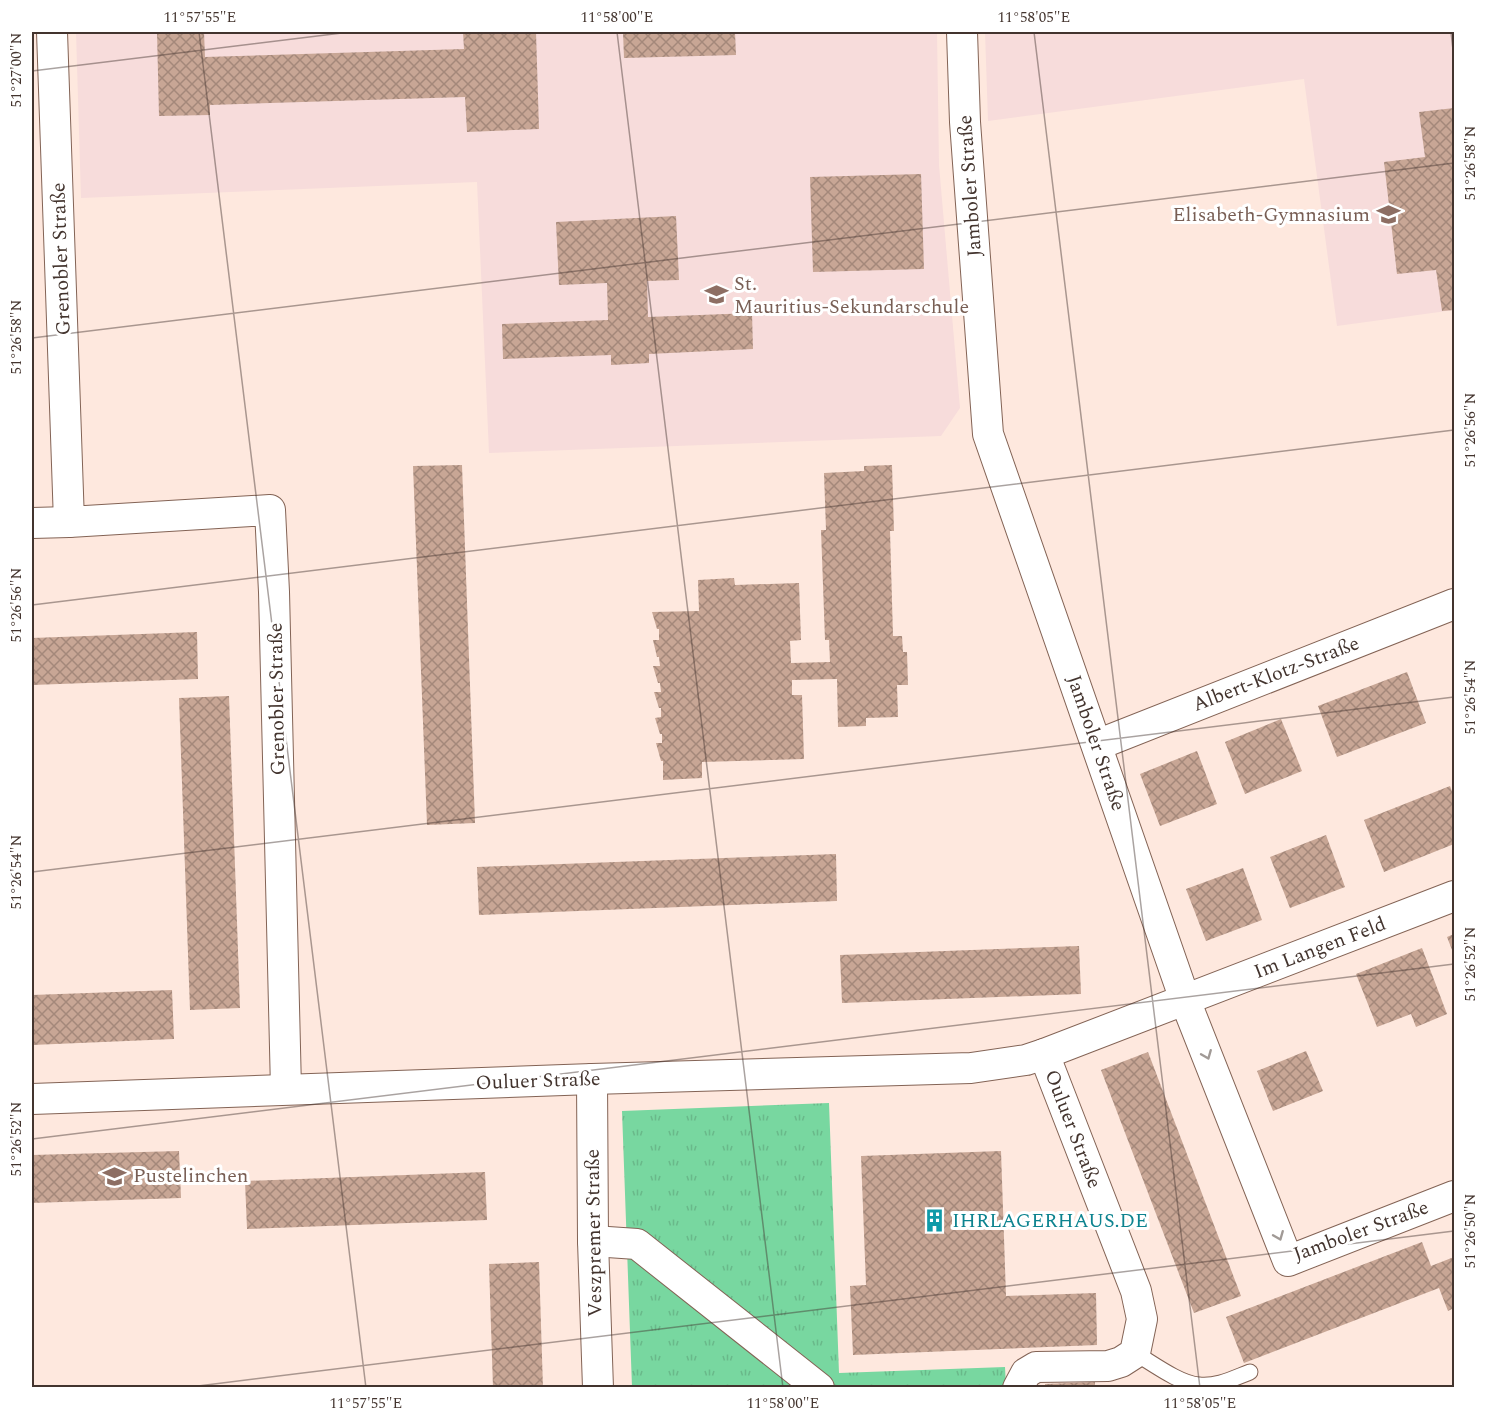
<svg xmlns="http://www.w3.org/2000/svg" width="1486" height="1419" font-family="Spectral,serif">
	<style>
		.education { fill: #f7dcdb }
		.grass { fill: url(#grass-tufts) }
		.building { fill: url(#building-cross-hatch) }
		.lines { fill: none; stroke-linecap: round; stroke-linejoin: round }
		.lane-casing { stroke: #836355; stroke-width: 17 }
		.street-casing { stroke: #836355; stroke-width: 32 }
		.lane { stroke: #fff; stroke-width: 15 }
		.street { stroke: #fff; stroke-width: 30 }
		.oneway { stroke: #a19a96 }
		.ticks { fill: none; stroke: #43342e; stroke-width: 1.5; stroke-opacity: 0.45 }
		.labels { text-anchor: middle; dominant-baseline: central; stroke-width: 6; stroke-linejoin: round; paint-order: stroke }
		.street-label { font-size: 20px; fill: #43342e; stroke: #fff }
		.education-label { font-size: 20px; fill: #785e54; stroke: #fff; text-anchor: start }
		.culture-label { font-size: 20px; fill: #0d838f; stroke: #fff; text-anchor: start }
		.neatline { fill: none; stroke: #43342e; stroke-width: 2 }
		.ticks-label { font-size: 15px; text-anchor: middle; fill: #43342e }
	</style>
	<defs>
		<pattern id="grass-tufts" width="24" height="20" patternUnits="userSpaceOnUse" patternTransform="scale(1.5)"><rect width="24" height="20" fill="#78d7a0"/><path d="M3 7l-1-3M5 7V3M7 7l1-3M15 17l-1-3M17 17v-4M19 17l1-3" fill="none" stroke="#69b98a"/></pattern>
		<pattern id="building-cross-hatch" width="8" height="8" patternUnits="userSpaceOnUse" patternTransform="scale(1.5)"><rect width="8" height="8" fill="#c8a695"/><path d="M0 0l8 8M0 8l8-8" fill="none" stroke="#a4887a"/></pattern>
	</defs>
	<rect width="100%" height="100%" fill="#fee8de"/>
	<!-- education -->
	<g class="education">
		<path d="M76,32H937L939,165L960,408L941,436L489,453L477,182L81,198Z"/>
		<path d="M985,32H1454V310L1337,326L1304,79L988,121Z"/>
	</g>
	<!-- grass -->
	<path class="grass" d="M829,1103L839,1373L1005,1367L1006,1387H632L622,1111Z"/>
	<!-- building -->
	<g class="building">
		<path d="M157,32H204L205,57L464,49L463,32H536L539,129L467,132L465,97L210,105V115L159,116Z"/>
		<path d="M623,32H735L736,55L624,58Z"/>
		<path d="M1454,108V310L1442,311L1436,270L1397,274L1384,162L1425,157L1419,112Z"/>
		<path d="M921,174L924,269L813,272L810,177Z"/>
		<path d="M676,216L679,280L647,281L648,317L752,313L753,349L649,354V363L611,365V355L503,359L502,324L608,320L607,283L559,285L556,222Z"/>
		<path d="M462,465L475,823L427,825L413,466Z"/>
		<path d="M892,465L894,531H890L893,636H902L903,652H907L908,685H897L898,717L866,718V726L838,727L837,679L792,680V695H802L804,759L702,762V778L663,780V761H661L656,743H662V734H660L655,718L661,717V708H659L654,692H661L660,683H658L653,666H660L659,657H657L653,640H659V629H657L652,612L699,611L698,580L734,578L735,585L799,583L801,640L790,641L791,663L830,662L829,640H825L821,530H826L824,473L864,471V466Z"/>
		<path d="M197,632L198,679L32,685V638Z"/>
		<path d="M1407,672L1426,723L1337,757L1318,706Z"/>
		<path d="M229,696L240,1008L190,1010L179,698Z"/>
		<path d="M1281,719L1302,771L1245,794L1225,742Z"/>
		<path d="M1197,751L1217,804L1160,826L1140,774Z"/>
		<path d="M1450,786L1454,797V844L1384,872L1364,820Z"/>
		<path d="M1326,835L1345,887L1290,908L1270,857Z"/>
		<path d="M836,854L837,901L479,915L477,867Z"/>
		<path d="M1243,868L1262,920L1206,941L1186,889Z"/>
		<path d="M1454,934V955L1447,937Z"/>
		<path d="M1079,946L1081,994L842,1003L840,955Z"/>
		<path d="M1422,948L1447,1014L1416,1027L1411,1014L1377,1027L1356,974Z"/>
		<path d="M172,990L174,1039L32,1045V995Z"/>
		<path d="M1306,1051L1323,1091L1273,1111L1257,1071Z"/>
		<path d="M1148,1052L1241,1296L1194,1313L1101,1070Z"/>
		<path d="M179,1151L181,1198L32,1203V1155Z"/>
		<path d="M1001,1151L1006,1296L1096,1293L1097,1345L853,1355L850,1286L866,1285L861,1156Z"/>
		<path d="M485,1172L487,1220L247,1229L245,1181Z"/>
		<path d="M1422,1242L1431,1266L1454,1257V1308L1448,1311L1439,1288L1244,1363L1226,1317Z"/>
		<path d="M539,1262L543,1388H493L489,1264Z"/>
		<path d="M1095,1382V1388H1045V1384Z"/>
	</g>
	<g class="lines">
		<defs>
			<path id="lane" d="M1135,1353C1152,1363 1180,1384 1199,1385C1217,1387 1234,1378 1250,1372"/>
			<g id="street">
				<path d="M52,32L69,522L270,510L274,592L286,1089"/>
				<path d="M962,32L965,122L988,434L1185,1000L1288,1261L1454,1196"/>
				<path d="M32,523L69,522"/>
				<path d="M1097,745L1454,604"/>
				<path d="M592,1079L593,1241L598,1388"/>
				<path d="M32,1099L592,1079L971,1068L1026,1060L1044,1054L1454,896"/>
				<path d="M593,1241L637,1244L819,1388"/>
				<path d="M1018,1388L1026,1373L1036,1367L1108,1366L1121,1362L1135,1353L1142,1319L1136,1291L1044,1054"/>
			</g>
		</defs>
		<!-- lane casing -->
		<use href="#lane" class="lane-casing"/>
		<!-- street casing -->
		<use href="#street" class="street-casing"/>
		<!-- lane -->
		<use href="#lane" class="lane"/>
		<!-- street -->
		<use href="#street" class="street"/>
	</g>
	<!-- one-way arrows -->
	<defs><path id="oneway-chevron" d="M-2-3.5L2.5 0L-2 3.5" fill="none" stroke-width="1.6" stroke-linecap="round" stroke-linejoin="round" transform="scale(1.5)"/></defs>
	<g class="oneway">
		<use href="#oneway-chevron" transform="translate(1207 1055) rotate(68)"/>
		<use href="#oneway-chevron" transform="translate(1279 1236) rotate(68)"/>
	</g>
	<!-- ticks -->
	<path class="ticks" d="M199,32L366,1388M617,32L783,1388M1034,32L1200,1388M1451,32L1454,59M32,71L350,32M32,338L1454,163M32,605L1454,430M32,872L1454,697M32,1139L1454,964M182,1388L1454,1231"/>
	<!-- icons -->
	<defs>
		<symbol id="school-bare" viewBox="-9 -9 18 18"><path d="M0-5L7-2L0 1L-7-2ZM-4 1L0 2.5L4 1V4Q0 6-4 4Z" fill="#8d6e63" stroke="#fff" stroke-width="2.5" paint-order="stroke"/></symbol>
		<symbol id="building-bare" viewBox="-9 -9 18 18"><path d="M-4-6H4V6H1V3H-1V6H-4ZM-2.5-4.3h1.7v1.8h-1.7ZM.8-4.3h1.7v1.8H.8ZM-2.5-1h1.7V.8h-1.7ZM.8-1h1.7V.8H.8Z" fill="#0f9aa8" stroke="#fff" stroke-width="2.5" paint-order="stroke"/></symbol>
	</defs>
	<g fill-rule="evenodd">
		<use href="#school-bare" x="1372" y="198" width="33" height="33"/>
		<use href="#school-bare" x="700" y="278" width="33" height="33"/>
		<use href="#school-bare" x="98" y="1160" width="33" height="33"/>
		<use href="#building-bare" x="918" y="1204" width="33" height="33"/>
	</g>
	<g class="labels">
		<!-- street labels -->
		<g class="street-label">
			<text transform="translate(970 186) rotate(-94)">Jamboler Straße</text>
			<text transform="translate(61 259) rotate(-92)">Grenobler Straße</text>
			<text transform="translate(1276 674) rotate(-21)">Albert-Klotz-Straße</text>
			<text transform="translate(277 699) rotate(-91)">Grenobler Straße</text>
			<text transform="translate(1096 743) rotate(71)">Jamboler Straße</text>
			<text transform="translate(1320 948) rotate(-21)">Im Langen Feld</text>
			<text transform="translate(538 1081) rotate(-2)">Ouluer Straße</text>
			<text transform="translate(1073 1129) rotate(69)">Ouluer Straße</text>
			<text transform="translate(1361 1231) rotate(-20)">Jamboler Straße</text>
			<text transform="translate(594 1233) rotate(-91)">Veszpremer Straße</text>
		</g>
		<!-- education labels -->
		<g class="education-label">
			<text x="1370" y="215" text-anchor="end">Elisabeth-Gymnasium</text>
			<text x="734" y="284">St.<tspan x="734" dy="23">Mauritius-Sekundarschule</tspan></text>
			<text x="133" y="1176">Pustelinchen</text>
		</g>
		<!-- culture labels -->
		<g class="culture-label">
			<text x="952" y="1221">IHRLAGERHAUS.DE</text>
		</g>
	</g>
	<!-- border -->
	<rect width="1486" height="1419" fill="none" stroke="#ffffff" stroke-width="66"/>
	<rect x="33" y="33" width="1420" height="1353" class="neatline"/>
	<g class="ticks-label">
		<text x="200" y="22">11°57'55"E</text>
		<text x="617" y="22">11°58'00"E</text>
		<text x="1034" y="22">11°58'05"E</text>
		<text transform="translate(16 70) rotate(-90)" y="5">51°27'00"N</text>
		<text transform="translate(1470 163) rotate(-90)" y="5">51°26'58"N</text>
		<text transform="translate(16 337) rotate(-90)" y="5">51°26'58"N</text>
		<text transform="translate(1470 430) rotate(-90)" y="5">51°26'56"N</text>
		<text transform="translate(16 605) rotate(-90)" y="5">51°26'56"N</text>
		<text transform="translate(1470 697) rotate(-90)" y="5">51°26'54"N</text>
		<text transform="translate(16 872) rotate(-90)" y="5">51°26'54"N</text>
		<text transform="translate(1470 964) rotate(-90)" y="5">51°26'52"N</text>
		<text transform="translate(16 1139) rotate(-90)" y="5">51°26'52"N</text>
		<text transform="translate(1470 1231) rotate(-90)" y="5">51°26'50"N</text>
		<text x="366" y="1408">11°57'55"E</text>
		<text x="783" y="1408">11°58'00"E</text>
		<text x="1200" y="1408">11°58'05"E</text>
	</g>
</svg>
